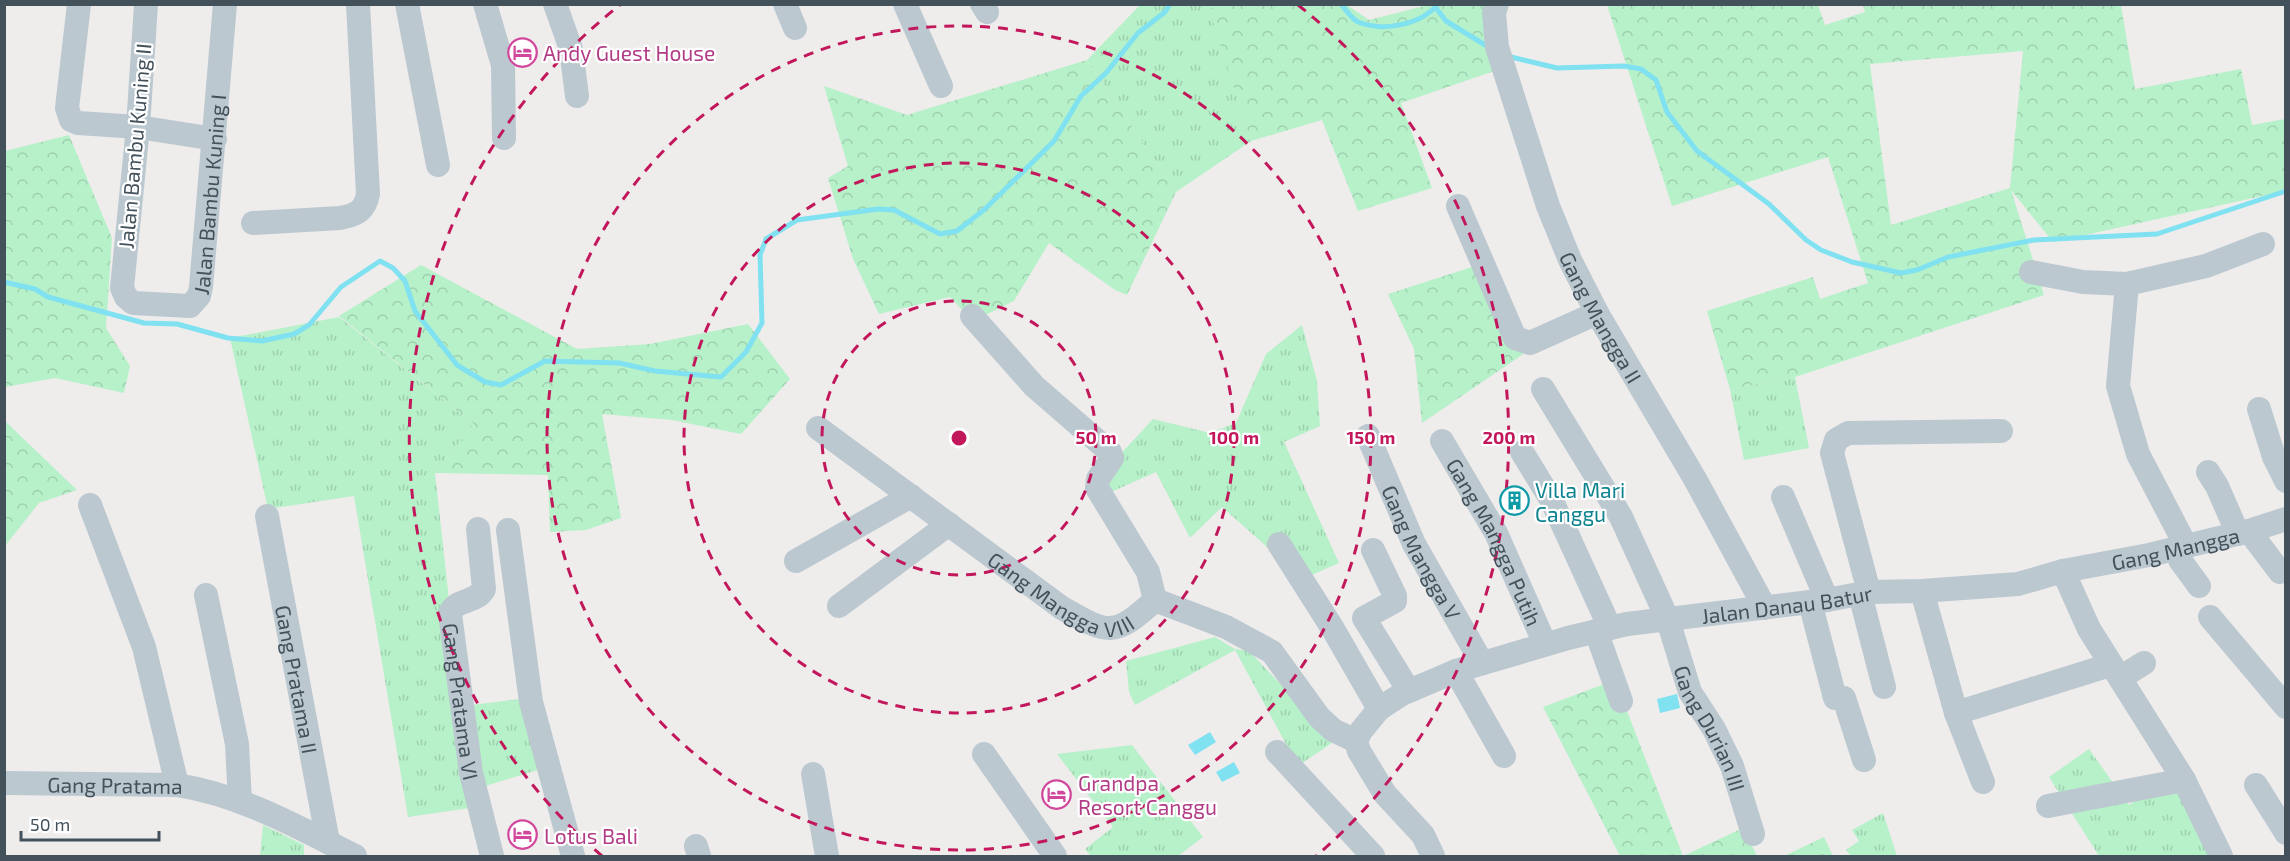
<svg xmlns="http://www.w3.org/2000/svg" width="2290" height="861" font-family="'Exo 2',sans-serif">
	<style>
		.grass { fill: url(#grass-tufts) }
		.forest { fill: url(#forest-crowns); fill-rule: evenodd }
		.water { fill: #80e1f1 }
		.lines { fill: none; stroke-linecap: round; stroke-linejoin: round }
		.stream { stroke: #80e1f1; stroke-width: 5 }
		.minor { stroke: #bbc8d0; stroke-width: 24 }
		.ring { fill: none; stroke: #c2185b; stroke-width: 3; stroke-dasharray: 10 8 }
		.labels { text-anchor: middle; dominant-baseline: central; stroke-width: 4.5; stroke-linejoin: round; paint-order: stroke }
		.hotel-label { font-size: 21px; fill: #b23c85; stroke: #fff; text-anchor: start }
		.street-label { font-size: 21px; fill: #43515b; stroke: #fff }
		.culture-label { font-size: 21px; fill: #0d838f; stroke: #fff; text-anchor: start }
		.centre { fill: #c2185b; stroke: #fff; stroke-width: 3 }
		.ring-label { font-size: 18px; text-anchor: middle; font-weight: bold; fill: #c2185b; stroke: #fff; stroke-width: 4.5; stroke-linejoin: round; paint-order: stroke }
	</style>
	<defs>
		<pattern id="grass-tufts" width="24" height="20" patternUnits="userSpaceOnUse" patternTransform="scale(1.5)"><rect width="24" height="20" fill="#b6f1c9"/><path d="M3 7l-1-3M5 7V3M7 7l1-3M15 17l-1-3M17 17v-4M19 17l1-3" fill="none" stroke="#9ed0af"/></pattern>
		<pattern id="forest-crowns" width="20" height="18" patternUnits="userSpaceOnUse" patternTransform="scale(1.5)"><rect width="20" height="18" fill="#b6f1c9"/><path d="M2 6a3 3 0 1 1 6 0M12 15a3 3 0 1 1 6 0" fill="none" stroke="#9ed0af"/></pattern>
	</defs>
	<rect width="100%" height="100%" fill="#efecec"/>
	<!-- grass -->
	<g class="grass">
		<path d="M1140,5H1225L1210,10L1251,141L1176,192L1087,60Z"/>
		<path d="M339,317L474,424L435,473L449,600L455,707L529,698L541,769L465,792L470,808L408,817L354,496L268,509L230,338Z"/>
		<path d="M1302,325L1317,381L1320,426L1284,442L1339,563L1298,581L1266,546L1222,507L1190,538L1156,472L1100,497L1089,488L1153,419L1210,433L1236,423L1266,354Z"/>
		<path d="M1795,377L1809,448L1744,460L1730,389Z"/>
		<path d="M1215,637L1235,649L1249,651L1329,735L1348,732L1298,766L1235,650L1135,705L1129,692L1126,661Z"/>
		<path d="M1132,745L1203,837L1178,856H1091L1085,849L1113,827L1057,754Z"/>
		<path d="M2089,749L2129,805L2170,776L2228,856H2099L2049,777Z"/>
		<path d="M1883,813L1897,856H1851L1846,850L1859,841L1852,830Z"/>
		<path d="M263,825L304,845V856H260Z"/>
	</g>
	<!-- forest -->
	<g class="forest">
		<path d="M1225,4L1347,5L1369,20L1428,5H1489L1503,68L1401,103L1432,188L1358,211L1322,120L1251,141L1209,9Z"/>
		<path d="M1607,5H1818L1825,25L1865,12L1863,5H2121L2135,89L2241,69L2252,125L2285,119V191L2053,242L2011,190L2044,295L1795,377L1730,389L1707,311L1813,277L1820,299L1868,283L1828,157L1672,206ZM2023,51L2010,188L1891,225L1870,64Z"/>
		<path d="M1087,60L1176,192L1127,295L1115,290L1049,243L1014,301L973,321L950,297L879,314L853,259L828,178L848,166L824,86L907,115Z"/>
		<path d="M69,135L112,238L106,328L130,366L124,393L55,378L5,387V151Z"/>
		<path d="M421,265L577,349L650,344L748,324L790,379L741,434L672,420L602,414L621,518L586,530L550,532L548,475L435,473L474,424L339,316Z"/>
		<path d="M1472,267L1535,346L1422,423L1414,349L1388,294Z"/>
		<path d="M5,421L77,490L39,503L5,546Z"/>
		<path d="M1615,680L1683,856L1743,828L1757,856H1620L1543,707Z"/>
		<path d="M1824,837L1833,856H1784Z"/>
	</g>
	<!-- water -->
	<g class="water">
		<path d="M1677,694L1680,708L1660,713L1657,699Z"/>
		<path d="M1210,732L1216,742L1195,755L1188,745Z"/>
		<path d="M1234,762L1240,773L1222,782L1216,772Z"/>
	</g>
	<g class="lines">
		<!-- stream -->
		<g class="stream">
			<path d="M1341,4C1346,10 1352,19 1358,22C1383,32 1421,25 1438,4"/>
			<path d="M1436,8L1446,21L1490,48"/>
			<path d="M1507,56L1557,68L1624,66L1641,69L1656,80L1667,112L1697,151L1769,204L1806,240L1821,250L1852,262L1901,273L1917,270L1948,257L2034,240L2157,234L2286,191"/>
			<path d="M4,282L35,289L48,297L144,323L177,324L228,338L262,341L294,334L309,325L341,287L380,261L393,268L405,281L415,311L457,365L485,382L501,385L545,361L619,363L655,371L721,377L746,352L762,323L760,255L766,239L797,220L878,209L894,210L940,234L957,231L985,209L1054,141L1081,96L1106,73L1138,33L1165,12L1170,4"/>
		</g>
		<!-- minor -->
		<g class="minor">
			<path d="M79,4L67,108L71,120L78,123L138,127L215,139"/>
			<path id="s1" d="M146,4L138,127L122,288L126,297L133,303L190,306L199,296L201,287L225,4"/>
			<path d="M407,4L438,165"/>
			<path d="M485,4L503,65L504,138"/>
			<path d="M555,4L571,49L577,96"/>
			<path d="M785,4L795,28"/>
			<path d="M905,4L941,86"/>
			<path d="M982,4L987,12"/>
			<path id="s2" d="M1497,4L1494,13L1497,47L1548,206L1570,260L1597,313L1695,479L1765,608"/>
			<path d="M1458,206L1515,338L1530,343L1597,313"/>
			<path d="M253,223L340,218C356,215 365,211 368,194L358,4"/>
			<path d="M2031,272L2083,282L2127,284L2206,266L2263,244"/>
			<path d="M2127,284L2118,386L2138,454L2186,546"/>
			<path d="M972,316L1034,386L1110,452L1112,458L1098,479L1097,488L1148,572L1155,600"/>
			<path id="s3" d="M1543,389L1621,517L1668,620L1690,692L1714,729L1732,766L1753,834"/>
			<path d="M2259,409L2274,457L2286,481"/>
			<path id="s4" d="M818,428L1062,608C1108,634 1114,638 1155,600L1226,627L1272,652L1319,717L1333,730L1356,741"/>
			<path id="s5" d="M1368,436L1414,544L1482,663"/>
			<path id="s6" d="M1442,441L1496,533L1545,644"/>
			<path d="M1522,452L1552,501L1610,628"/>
			<path d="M2208,472L2217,486L2238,534"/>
			<path d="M1783,497L1827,600"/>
			<path d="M90,505L144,647L177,785"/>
			<path id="s7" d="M267,516L328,842"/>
			<path id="s8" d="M478,529L484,589C476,604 455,598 450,614L471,773L492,856"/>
			<path d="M508,530L531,702L573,856"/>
			<path d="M2249,531L2280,572"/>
			<path d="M1279,544L1333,629L1379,709"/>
			<path d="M2177,548L2180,560L2199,586"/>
			<path d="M1373,550L1395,596V601L1364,618L1409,691"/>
			<path d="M796,561L911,496"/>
			<path d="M2063,571L2089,629L2184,780L2221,856"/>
			<path d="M1922,591L1956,713L1983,782"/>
			<path d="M1869,592L1832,453L1836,440L1848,433L2001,431"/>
			<path d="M1860,594L1884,687"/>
			<path d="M206,595L237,744L240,802"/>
			<path d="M1810,602L1835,698H1844L1864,760"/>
			<path d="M839,606L949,524"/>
			<path d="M2210,617L2286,707"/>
			<path d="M1596,631L1621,701"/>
			<path d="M1456,671L1504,756"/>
			<path d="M2120,678L2144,663"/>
			<path d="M1956,713L2110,665"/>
			<path d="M1277,752L1373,856"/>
			<path d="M984,754L1055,856"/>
			<path d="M813,774L827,856"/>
			<path id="s9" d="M4,783L177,785C241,795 298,827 355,856"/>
			<path d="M2256,785L2286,833"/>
			<path d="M2048,806L2184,780"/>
			<path d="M696,846L699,856"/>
			<path id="s10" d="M1433,856L1423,835L1385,794L1359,751L1356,741L1361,731L1379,709L1402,694L1456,671L1568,638L1627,624L1827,600L1869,592L1922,591L2018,584L2063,571L2149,555L2249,531L2286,519"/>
		</g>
	</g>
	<!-- distance rings -->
	<g class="ring">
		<circle cx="959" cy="438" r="137"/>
		<circle cx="959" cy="438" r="275"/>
		<circle cx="959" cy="438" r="412"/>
		<path d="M602 856A550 550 0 0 1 620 5M1298 5A550 550 0 0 1 1316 856"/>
	</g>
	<!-- icons -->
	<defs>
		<symbol id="hotel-ring" viewBox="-11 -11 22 22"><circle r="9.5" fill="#fff" stroke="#d1479c" stroke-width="1.5"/><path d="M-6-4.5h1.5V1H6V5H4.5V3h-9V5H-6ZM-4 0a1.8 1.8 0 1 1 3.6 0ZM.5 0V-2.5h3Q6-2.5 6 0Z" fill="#d1479c"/></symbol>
		<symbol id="building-ring" viewBox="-11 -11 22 22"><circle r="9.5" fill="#fff" stroke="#0f9aa8" stroke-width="1.5"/><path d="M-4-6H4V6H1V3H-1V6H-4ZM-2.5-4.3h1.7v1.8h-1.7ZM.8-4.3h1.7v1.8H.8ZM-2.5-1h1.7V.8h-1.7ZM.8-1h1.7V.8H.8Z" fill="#0f9aa8"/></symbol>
	</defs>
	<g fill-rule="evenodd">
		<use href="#hotel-ring" x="506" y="36" width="33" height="33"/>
		<use href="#building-ring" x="1498" y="484" width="33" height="33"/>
		<use href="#hotel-ring" x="1040" y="778" width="33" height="33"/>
		<use href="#hotel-ring" x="506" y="818" width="33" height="33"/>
	</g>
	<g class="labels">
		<!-- hotel labels -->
		<g class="hotel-label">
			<text x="543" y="52">Andy Guest House</text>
			<text x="1078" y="782">Grandpa<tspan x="1078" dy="24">Resort Canggu</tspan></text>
			<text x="544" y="835">Lotus Bali</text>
		</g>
		<!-- street labels -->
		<g class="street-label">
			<text transform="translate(134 146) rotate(-85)">Jalan Bambu Kuning II</text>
			<text stroke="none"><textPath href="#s1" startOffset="477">Jalan Bambu Kuning I</textPath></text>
			<text stroke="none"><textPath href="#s2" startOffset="334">Gang Mangga II</textPath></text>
			<text stroke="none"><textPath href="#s6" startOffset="114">Gang Mangga Putih</textPath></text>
			<text stroke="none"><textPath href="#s10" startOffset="998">Gang Mangga</textPath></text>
			<text stroke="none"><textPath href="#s5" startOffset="128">Gang Mangga V</textPath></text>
			<text stroke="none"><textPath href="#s4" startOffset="297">Gang Mangga VIII</textPath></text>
			<text stroke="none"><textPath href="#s10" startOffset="604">Jalan Danau Batur</textPath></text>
			<text stroke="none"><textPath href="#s7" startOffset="166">Gang Pratama II</textPath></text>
			<text stroke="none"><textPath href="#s8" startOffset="192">Gang Pratama VI</textPath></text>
			<text stroke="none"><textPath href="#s3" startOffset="380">Gang Durian III</textPath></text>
			<text stroke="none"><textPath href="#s9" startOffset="111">Gang Pratama</textPath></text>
		</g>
		<!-- culture labels -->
		<g class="culture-label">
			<text x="1535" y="489">Villa Mari<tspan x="1535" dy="24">Canggu</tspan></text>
		</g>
	</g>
	<circle cx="959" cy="438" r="9" class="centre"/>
	<g class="ring-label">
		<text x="1096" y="444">50 m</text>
		<text x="1234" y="444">100 m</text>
		<text x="1371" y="444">150 m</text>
		<text x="1509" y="444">200 m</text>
	</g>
	<!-- border -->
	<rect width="2290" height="861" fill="none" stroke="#43515b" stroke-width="12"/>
	<!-- scale -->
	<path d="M21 831v9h138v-9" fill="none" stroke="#43515b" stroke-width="3"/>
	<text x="30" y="831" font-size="18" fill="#43515b" stroke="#ffffff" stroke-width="4.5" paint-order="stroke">50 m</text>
</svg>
